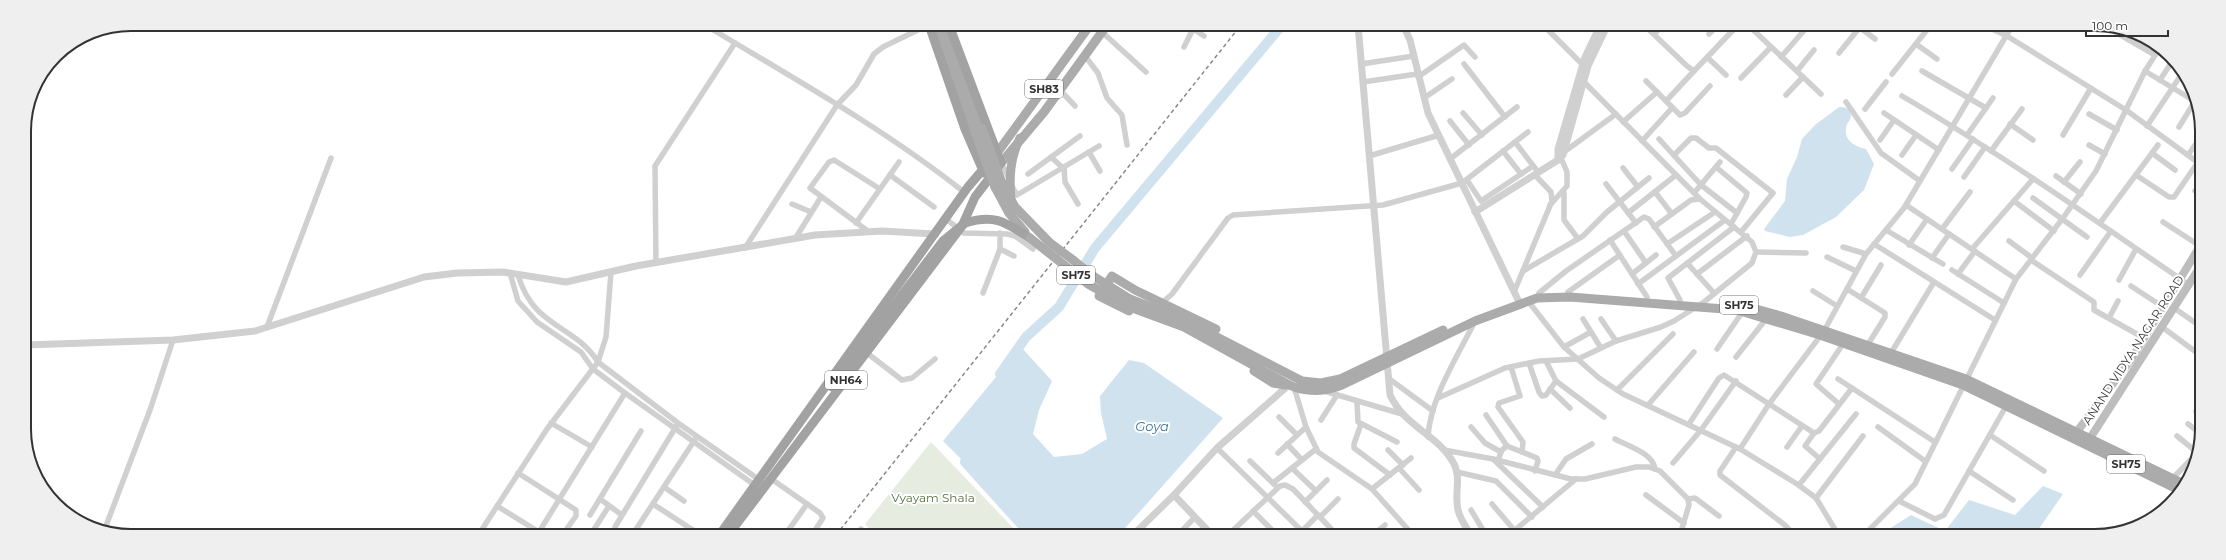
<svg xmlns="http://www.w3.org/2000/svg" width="2226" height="560" font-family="Montserrat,sans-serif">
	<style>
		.green { fill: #e6ecdf }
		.water { fill: #cfe2ee }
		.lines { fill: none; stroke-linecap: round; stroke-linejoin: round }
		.river { stroke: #cfe2ee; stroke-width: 10 }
		.minor { stroke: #d0d0d0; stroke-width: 5.5 }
		.tertiary { stroke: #d0d0d0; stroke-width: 7 }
		.secondary { stroke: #bdbdbd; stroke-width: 8 }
		.primary { stroke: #ababab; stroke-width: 9 }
		.trunk { stroke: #a2a2a2; stroke-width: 9 }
		.rail { stroke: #888; stroke-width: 1.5; stroke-dasharray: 4 3; stroke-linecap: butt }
		.primary-bridge { stroke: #ababab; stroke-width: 9 }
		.trunk-bridge { stroke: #a2a2a2; stroke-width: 9 }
		.labels { text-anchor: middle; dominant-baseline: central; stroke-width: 4; stroke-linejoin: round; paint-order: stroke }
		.shield { fill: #fff; stroke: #707070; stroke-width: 1 }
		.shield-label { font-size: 11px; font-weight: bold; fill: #333 }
		.street-label { font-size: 12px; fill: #333; stroke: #fff }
		.park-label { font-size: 12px; fill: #56703f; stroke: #fff }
		.water-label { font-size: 13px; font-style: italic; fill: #3f7597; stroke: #fff }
		.rim { fill: none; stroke: #333; stroke-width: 2 }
	</style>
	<rect width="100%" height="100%" fill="#fff"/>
	<!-- green -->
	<path class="green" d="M931,442L1020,535H875L865,524Z"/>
	<!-- water -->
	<g class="water">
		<path d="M1839,107C1846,107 1849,108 1851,115C1851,119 1849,121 1847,124C1842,140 1854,146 1866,149L1874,164L1864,190L1836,217L1803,235L1790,237L1765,231L1764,229L1785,201L1787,179L1797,157L1802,139L1815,125Z"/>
		<path d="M1021,347L1052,381L1039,410L1033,434L1054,457L1082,454L1107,439L1101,413L1100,396L1129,360L1144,363L1223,418L1119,535H1037L943,441Z"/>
		<path d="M2043,486L2063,494L2034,536H1878L1911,515L1945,531L1969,500L2015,515Z"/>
	</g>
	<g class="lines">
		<!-- river -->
		<g class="river">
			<path d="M1000,374L1026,337L1059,307L1095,248L1282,25"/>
			<path d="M965,462L1031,535"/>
		</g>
		<!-- minor -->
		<g class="minor">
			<path d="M705,25C793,78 883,128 964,192"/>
			<path d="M1187,25L1204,36"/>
			<path d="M1543,25L1584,66"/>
			<path d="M1645,26L1687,66L1694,71L1737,26"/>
			<path d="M1749,26L1821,94"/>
			<path d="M1858,26L1875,39"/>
			<path d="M1986,26L2007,36L2126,110L2200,164"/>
			<path d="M2105,26L2155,55"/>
			<path d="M1102,32L1146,72"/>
			<path d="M1654,34L1662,26"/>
			<path d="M1709,34L1717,26"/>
			<path d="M1916,44L1937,59"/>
			<path d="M1184,47L1193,29"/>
			<path d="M1839,53L1860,27"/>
			<path d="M1085,56L1098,73L1107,98L1122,115L1127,145"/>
			<path d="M1781,57L1808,26"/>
			<path d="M1708,58L1726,75"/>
			<path d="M1361,64L1414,56"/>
			<path d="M1464,64L1505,117"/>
			<path d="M1797,71L1814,50"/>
			<path d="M1922,71L1986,108"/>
			<path d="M2145,71L2196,102"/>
			<path d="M1892,74L1930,26"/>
			<path d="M1418,77L1464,45L1475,57"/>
			<path d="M1741,78L1771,47"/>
			<path d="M2160,80L2173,60"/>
			<path d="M1646,81L1680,115L1685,113L1710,86"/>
			<path d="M1363,82L1417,74"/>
			<path d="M1060,90L1075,106"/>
			<path d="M1786,95L1803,77"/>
			<path d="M1902,96C2001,154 2095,220 2189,285"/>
			<path d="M1424,98L1452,79"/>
			<path d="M1666,101L1694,71"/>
			<path d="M1846,102L1881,153L1920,181"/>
			<path d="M1865,109L1886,82"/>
			<path d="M1463,113L1482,135"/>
			<path d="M1884,113L1939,150"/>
			<path d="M2089,114L2117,130"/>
			<path d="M1450,121L1469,145"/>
			<path d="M1623,122L1657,92"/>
			<path d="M2010,124L2033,140"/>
			<path d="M2147,126L2181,75"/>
			<path d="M2179,127L2195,101"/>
			<path d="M1967,135L1993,98"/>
			<path d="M2063,135L2091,88"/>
			<path d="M1659,139L1701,185L1737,213"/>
			<path d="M1880,140L1894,120"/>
			<path d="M1642,141L1672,108"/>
			<path d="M1515,142L1538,172"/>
			<path d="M2089,145L2105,154"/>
			<path d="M1503,151L1521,174"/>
			<path d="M1991,151L2022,109"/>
			<path d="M1089,152L1100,171"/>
			<path d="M1564,152L1616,114"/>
			<path d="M2152,153L2175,170"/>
			<path d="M1674,155L1691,138H1696L1709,148H1716L1773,193L1741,232"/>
			<path d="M1902,155L1916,135"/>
			<path d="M2188,155L2200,138"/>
			<path d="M1369,156L1439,135"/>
			<path d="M1051,157L1063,168"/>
			<path d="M1450,159L1517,107"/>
			<path d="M1001,163L1009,178"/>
			<path d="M1064,167L1065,182L1078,204"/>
			<path d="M1716,167L1747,193L1746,197L1731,224"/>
			<path d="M1623,168L1638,187"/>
			<path d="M1952,169L1973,139"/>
			<path d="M1028,174L1080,136"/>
			<path d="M890,175L934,207"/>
			<path d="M2136,175L2169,197H2174L2198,162"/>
			<path d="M2056,176L2081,194"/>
			<path d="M1964,177L1985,147"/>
			<path d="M1467,180L1481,201L1533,166"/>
			<path d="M2064,182L2080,162"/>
			<path d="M1606,184L1636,223"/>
			<path d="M1012,186L1017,195L1099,146"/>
			<path d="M2195,191L2200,194"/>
			<path d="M1655,192L1672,214"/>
			<path d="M1564,193V220L1576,236"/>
			<path d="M1694,193L1720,162"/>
			<path d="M2033,198L2087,237"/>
			<path d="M2014,201L2054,231"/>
			<path d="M792,204L811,212"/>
			<path d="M1550,205L1567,186V172L1561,158"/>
			<path d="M1906,205L2016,279"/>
			<path d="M1628,213L1676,175"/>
			<path d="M946,219L964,233L1007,234L1015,236L1033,249"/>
			<path d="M2163,222L2200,246"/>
			<path d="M856,223L899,162"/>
			<path d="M2100,223L2158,145"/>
			<path d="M1654,227L1691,200L1699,199"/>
			<path d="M1942,229L1970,192"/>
			<path d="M1886,230L1943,264"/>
			<path d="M1624,231L1646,263"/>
			<path d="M869,232L810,188L829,162L834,160L880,189"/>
			<path d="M1000,233V249L1014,256"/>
			<path d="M795,239L821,197"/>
			<path d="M1610,240L1647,297"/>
			<path d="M2009,241L2032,258"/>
			<path d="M1667,244L1715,212"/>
			<path d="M1874,244L1995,320"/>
			<path d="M1909,245L1927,219"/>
			<path d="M1843,247L1866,254"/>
			<path d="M745,248L837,105L856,85L874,54L883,47L928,25"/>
			<path d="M1972,249L2033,179"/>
			<path d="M1756,252L1806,253"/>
			<path d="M1827,257L1856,271"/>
			<path d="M1932,258L1949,234"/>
			<path d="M2031,260L2094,302V310L2144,338"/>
			<path d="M656,263L655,166L735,43"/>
			<path d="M1687,263L1714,293"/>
			<path d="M1952,270L2004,303"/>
			<path d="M1523,271L1583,236L1607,212L1649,178"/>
			<path d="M510,273L518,301L537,322L581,352L593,369L625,393L756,486"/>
			<path d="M1632,274L1656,255"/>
			<path d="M1697,274L1747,236"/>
			<path d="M1958,274L1975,251"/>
			<path d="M518,275C534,329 573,323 598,362L678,423L761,481"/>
			<path d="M2080,275L2111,231"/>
			<path d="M2119,280L2136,249"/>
			<path d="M1638,284L1725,220"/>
			<path d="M2131,286L2163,307"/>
			<path d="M1847,289L1885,313V317L1867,346"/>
			<path d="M1813,291L1837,306"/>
			<path d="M1514,292L1552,201L1551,192L1535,175"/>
			<path d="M1568,292L1620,255"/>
			<path d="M983,293L1000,249"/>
			<path d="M1539,293L1566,271L1644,217L1649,219L1676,256"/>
			<path d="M1861,298L1881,265"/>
			<path d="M1680,300L1668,278L1734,227"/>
			<path d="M1528,301L1564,347L1599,378L1623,394L1740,449L1797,484L1816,498L1839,536"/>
			<path d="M1163,302L1172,294L1228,218L1233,215L1383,205L1462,183L1528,132"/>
			<path d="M2174,308L2200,326"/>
			<path d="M2109,318L2118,301"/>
			<path d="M1583,319L1601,348"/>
			<path d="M1601,319L1616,341"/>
			<path d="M267,327L331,158"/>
			<path d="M2162,327L2200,355"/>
			<path d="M1564,347L1591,332"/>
			<path d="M1717,349L1743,311"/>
			<path d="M867,353L902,380L912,378L935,359"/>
			<path d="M1891,353L1934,282"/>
			<path d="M1736,357L1766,319"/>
			<path d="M1546,361L1556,381L1604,417"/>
			<path d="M1529,363L1539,392L1542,396L1546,395L1556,381"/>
			<path d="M1511,367L1520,396L1499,403L1498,407L1523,442L1522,452"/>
			<path d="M1388,378L1433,411"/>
			<path d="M1838,379L1935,442"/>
			<path d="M1294,387L1306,427L1318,452L1372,489L1413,535"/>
			<path d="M1550,389L1570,408"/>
			<path d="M1617,390L1673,334"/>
			<path d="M1324,391L1402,414"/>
			<path d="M1438,398L1505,368L1539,361L1578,359L1616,341L1661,327L1674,321L1704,302L1752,263L1756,252L1752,242L1700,199L1584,82"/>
			<path d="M1357,402L1358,422L1397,442"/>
			<path d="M1839,404L1816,384L1843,344"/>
			<path d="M1648,405L1694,352"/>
			<path d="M2196,411L2200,413"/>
			<path d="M1486,415L1507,446"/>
			<path d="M1279,417L1297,435"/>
			<path d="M1321,420L1337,395"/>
			<path d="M551,423L592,447"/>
			<path d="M1361,424L1354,444V448L1390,475"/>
			<path d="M1689,424L1719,378L1724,375L1814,433L1819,431L1852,388"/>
			<path d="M2188,424L2200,433"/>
			<path d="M1471,427L1485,443L1501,452"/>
			<path d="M1878,427L1925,461"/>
			<path d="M1814,433L1805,446L1820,459"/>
			<path d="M1990,435L2044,471"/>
			<path d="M2177,436L2199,454"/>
			<path d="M1428,437C1430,398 1458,356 1475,321"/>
			<path d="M1615,439C1628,446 1653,453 1655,469"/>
			<path d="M1287,444L1302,460"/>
			<path d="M1736,447L1720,471V475L1786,526L1794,535"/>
			<path d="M1787,447L1802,426"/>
			<path d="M1217,448L1306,535"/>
			<path d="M1740,449L1769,404L1824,331L1866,254L1904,208L2012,26"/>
			<path d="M1388,450L1403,465"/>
			<path d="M1444,450L1493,459L1571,479H1585L1636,467H1649L1660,471L1688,499L1689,505L1680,535"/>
			<path d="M1278,453L1306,427"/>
			<path d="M1493,459L1543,507"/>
			<path d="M1498,460L1502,450L1507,446L1537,458L1538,461L1535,471"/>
			<path d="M1250,461L1275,485"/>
			<path d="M1673,463L1701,430L1736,381"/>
			<path d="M1292,468L1316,491"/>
			<path d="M1399,468L1419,490"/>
			<path d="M1969,471L2013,500"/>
			<path d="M1457,472L1496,481L1532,517"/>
			<path d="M518,473L576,510V516L563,534"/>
			<path d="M1555,475L1566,459L1592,444"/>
			<path d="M770,478L820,513L823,518L812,535"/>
			<path d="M2173,478L2197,453"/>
			<path d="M1273,483L1316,449"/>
			<path d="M1799,485L1856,414"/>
			<path d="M664,487L684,501"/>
			<path d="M1372,489L1411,458"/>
			<path d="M1646,495L1684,523"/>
			<path d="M1816,498L1863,436"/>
			<path d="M600,499L622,515"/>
			<path d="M1688,499L1695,498L1719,516"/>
			<path d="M1899,501L1935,519L1944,515L2005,408"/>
			<path d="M1305,502L1327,480"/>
			<path d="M653,504L699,534"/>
			<path d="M1492,504L1515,531"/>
			<path d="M497,506L539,532L625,393"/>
			<path d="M1471,510L1486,535"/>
			<path d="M1253,511L1277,535"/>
			<path d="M590,515L641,431"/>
			<path d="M1320,517L1338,499"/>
			<path d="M861,529L867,535"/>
			<path d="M104,531L150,410L173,340"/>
			<path d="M479,534L547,429L598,362L606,337L611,272"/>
			<path d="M591,534L609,506"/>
			<path d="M616,534L615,527L677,425"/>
			<path d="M633,534L696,438"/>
			<path d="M785,535L807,504"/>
			<path d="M1178,535L1195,517"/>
			<path d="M1228,535L1280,486L1285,485L1293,489L1337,535"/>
			<path d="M1298,535L1318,515"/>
			<path d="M1373,535L1385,525"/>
			<path d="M1509,535L1576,479"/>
			<path d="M1640,535H1651"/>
			<path d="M1828,536L1836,532"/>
			<path d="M1863,536L1915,484L2016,279L2063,218L2096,171L2145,71L2159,49"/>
		</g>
		<!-- tertiary -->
		<g class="tertiary">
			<path d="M1358,25L1390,395C1405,427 1439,436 1453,462C1462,477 1454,494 1458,510C1460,519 1466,527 1471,535"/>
			<path d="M1403,25L1410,40L1428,113L1520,304"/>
			<path d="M1558,160V149L1585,57L1600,26"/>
			<path d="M1475,212L1558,160L1563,155L1588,66L1607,26"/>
			<path d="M25,345L173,340L255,331L424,277L457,273L503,272L566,282L636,266L815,235L882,231L935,234"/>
			<path d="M1174,495L1212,535"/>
			<path d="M1133,535L1174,495L1217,448L1290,384"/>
		</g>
		<!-- secondary -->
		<g class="secondary">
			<path d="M2073,437L2132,358L2200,246"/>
			<path d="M2087,443L2200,267"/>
		</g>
		<!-- primary -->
		<g class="primary">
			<path d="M937,25L975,132"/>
			<path d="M944,25L982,128"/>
			<path d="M997,153L1090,25"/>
			<path d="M1001,163L1044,112L1107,25"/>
			<path d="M1002,183L1015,207L1049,242"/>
			<path d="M995,187L1009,213L1025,232"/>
			<path d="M1073,260L1093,276"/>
			<path d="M1130,299L1186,321L1302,381L1321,383L1340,379L1443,330"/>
			<path d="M1127,306L1184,327L1289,385C1307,393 1324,392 1342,385L1475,321L1537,298L1570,297L1737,310L1820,335L1963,385L2181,491"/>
			<path d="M1745,306L1781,316L1966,379L2186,485"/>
			<path d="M1129,311L1099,296L1112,276L1135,290L1216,329"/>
			<path d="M1254,371L1273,383L1285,385"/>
		</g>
		<!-- trunk -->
		<g class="trunk">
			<path d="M929,25L965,129L984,173"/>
			<path d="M965,223C995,214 1005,222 1030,238"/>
			<path d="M832,387L876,329"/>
			<path d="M720,534L968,187L991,160"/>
			<path d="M729,534L962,226L975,197L1001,163L949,25"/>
		</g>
		<!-- rail -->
		<path class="rail" d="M836,535L1241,25"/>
		<!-- primary-bridge -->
		<g class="primary-bridge">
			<path d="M982,128L1002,183"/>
			<path d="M975,132L995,187"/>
			<path d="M1011,200C1009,177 1010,158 1020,138"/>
			<path d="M1030,238L1088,284L1127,306"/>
			<path d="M1049,242L1073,260"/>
			<path d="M1093,276L1130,299"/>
		</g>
		<!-- trunk-bridge -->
		<path class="trunk-bridge" d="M876,329L943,241L965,223"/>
	</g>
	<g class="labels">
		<!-- shield labels -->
		<g class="shield">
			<rect x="1025" y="80" width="38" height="18" rx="3"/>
			<rect x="1057" y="266" width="38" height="18" rx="3"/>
			<rect x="1720" y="296" width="38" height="18" rx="3"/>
			<rect x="825" y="371" width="42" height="18" rx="3"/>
			<rect x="2107" y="455" width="38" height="18" rx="3"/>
		</g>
		<g class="shield-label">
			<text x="1044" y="89">SH83</text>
			<text x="1076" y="275">SH75</text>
			<text x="1739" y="305">SH75</text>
			<text x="846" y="380">NH64</text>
			<text x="2126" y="464">SH75</text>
		</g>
		<!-- street labels -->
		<g class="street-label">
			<text transform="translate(2133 350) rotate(-57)">ANAND VIDYA NAGAR ROAD</text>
		</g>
		<!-- park labels -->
		<g class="park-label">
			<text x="933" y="497">Vyayam Shala</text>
		</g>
		<!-- water labels -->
		<g class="water-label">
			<text x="1152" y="426">Goya</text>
		</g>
	</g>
	<!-- crop -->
	<path d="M0 0H2226V560H0ZM131 31H2095A100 100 0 0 1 2195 131V429A100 100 0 0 1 2095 529H131A100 100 0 0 1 31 429V131A100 100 0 0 1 131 31Z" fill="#efefef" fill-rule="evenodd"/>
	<path class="rim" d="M131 31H2095A100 100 0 0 1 2195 131V429A100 100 0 0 1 2095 529H131A100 100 0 0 1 31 429V131A100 100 0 0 1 131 31Z"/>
	<!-- scale -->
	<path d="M2086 30v6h82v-6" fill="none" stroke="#333333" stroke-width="2"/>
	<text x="2092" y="30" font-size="12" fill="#333333" stroke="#ffffff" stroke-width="3" paint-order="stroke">100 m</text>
</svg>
